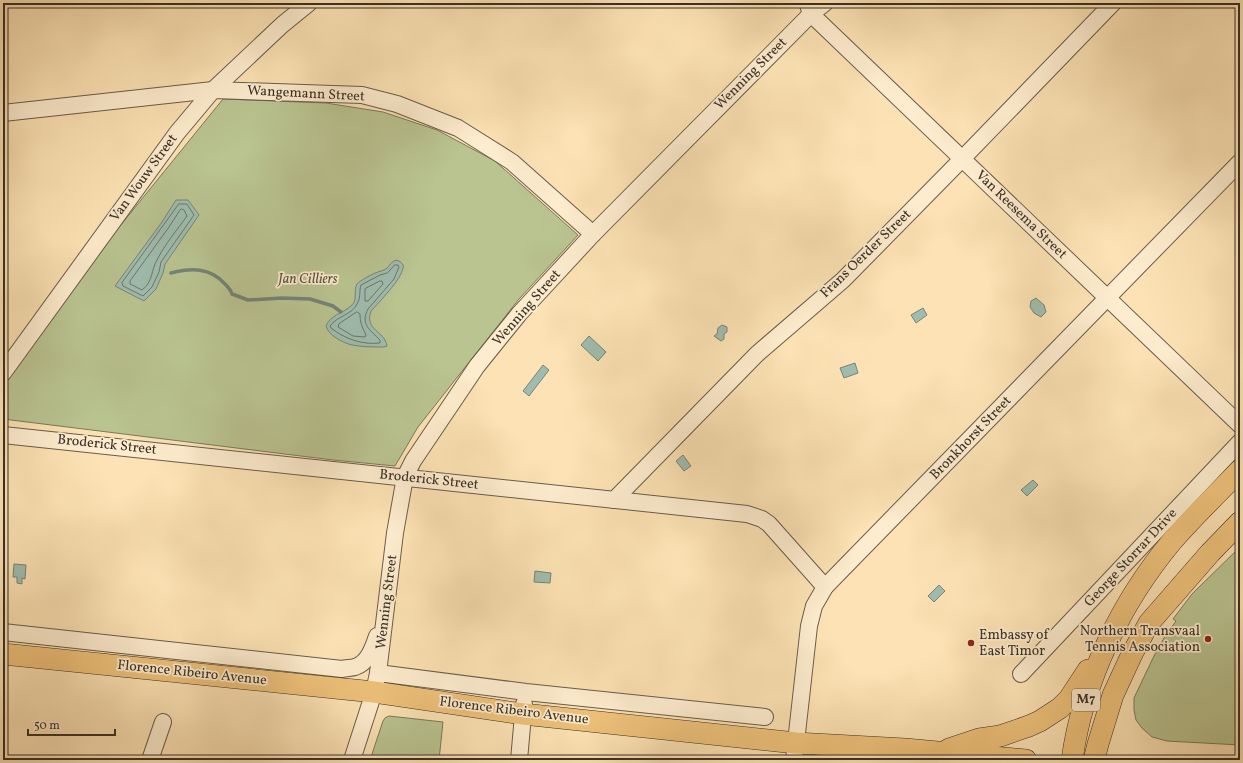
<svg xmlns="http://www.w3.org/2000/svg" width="1243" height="763" font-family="Vollkorn,serif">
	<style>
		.green { fill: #b9c491; stroke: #797a5c }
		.water { fill: #9fbdaf; stroke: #768478 }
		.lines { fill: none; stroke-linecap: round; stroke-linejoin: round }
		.shore { stroke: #6c766a; stroke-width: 1 }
		.stream { stroke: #768478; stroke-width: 3.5 }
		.minor-casing { stroke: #6a5c4a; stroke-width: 18 }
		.major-casing { stroke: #392f26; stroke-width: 22 }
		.minor { stroke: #fdecce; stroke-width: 16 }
		.major { stroke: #eec17a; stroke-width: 21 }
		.poi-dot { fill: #8f2418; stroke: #fdecce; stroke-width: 1.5 }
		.labels { text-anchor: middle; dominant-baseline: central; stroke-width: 3.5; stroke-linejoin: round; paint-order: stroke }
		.shield { fill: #fdecce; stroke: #746858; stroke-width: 1 }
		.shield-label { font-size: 13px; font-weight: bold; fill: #392f26 }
		.street-label { font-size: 14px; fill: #392f26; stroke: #fdecce }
		.park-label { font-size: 14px; font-style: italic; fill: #595441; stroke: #fdecce }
		.poi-label { font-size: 14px; fill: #392f26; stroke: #fdecce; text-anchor: end }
	</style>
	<rect width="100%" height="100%" fill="#fce2b4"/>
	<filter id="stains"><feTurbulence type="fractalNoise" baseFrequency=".005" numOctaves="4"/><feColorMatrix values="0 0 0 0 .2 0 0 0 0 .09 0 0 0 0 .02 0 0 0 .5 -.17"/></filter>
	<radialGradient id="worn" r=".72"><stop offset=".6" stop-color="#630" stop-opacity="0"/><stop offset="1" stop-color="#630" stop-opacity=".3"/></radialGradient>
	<!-- green -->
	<g class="green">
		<path d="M223,99L326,103L383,112L437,130L495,161L578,235L519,299L418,427L395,466L333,460L3,419V387L98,253Z"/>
		<path d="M1240,547V745L1167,741L1152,737L1142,728L1136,720L1134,710V698L1153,658L1164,638L1176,621L1173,619L1192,594Z"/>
		<path d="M389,716L443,722L439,760H370L383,721L385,718Z"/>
	</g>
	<!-- water -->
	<g class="water">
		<path d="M176,200H188L199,215L165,264L163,273L156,289L144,301L115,286L162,222Z"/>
		<path d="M396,260L399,261C402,263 404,265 403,268C401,280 379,302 371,311C364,330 385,331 387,346L384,347C374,347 362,347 352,345C343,343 328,335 326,326C330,315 344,313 352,305C358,299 353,291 357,284C359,281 374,273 378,272C380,271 382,271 384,270C389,268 389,263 396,260Z"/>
		<path d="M1036,298L1044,305L1046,312L1041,317L1034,313L1030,307L1031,301Z"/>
		<path d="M923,308L927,315L916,323L911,315Z"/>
		<path d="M722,325L727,327V332L724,334V339L721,341L714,336L717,334L718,328Z"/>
		<path d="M589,336L606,352L598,361L581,345Z"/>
		<path d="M855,363L858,373L844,378L840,368Z"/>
		<path d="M543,365L549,370L529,396L523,391Z"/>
		<path d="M683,455L691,466L684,471L676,461Z"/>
		<path d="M1033,480L1038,485L1027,496L1021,490Z"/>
		<path d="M14,564L26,565L25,579L22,578V584L17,583V577H13Z"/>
		<path d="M535,571L551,573L550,583L534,582Z"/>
		<path d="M939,585L945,591L934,602L928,596Z"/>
	</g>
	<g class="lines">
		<!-- shore -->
		<g class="shore">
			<path d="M179,204H187L194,215L161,262L159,272L152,287L143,296L123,286L122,283Z"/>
			<path d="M182,209L184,210L187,216C177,230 165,244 157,260C151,270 153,282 142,290L130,284V281L169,227L180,210Z"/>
			<path d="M395,265H398L399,267L394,279L368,309C360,324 370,330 380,340V343C362,345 345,339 331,328L330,326C337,316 352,315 357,304C361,298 359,291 361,285L380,275L387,273Z"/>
			<path d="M380,281H382L383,284L368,301H365V289Z"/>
			<path d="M357,312L360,314C360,322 362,327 366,335L365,337L353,336L338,327L339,324Z"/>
		</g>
		<!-- stream -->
		<path class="stream" d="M171,273C191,268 210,267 225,284C228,287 231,290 232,294L248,300L282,298L310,299L333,306L341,312"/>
		<defs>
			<g id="minor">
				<path d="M808,5L811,14L1240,425"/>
				<path d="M3,113L213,90L362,95L397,104L458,128L512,162L593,234"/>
				<path d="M3,373L177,133L213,90L282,25L309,3"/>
				<path d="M3,435L747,514L762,519L769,524L825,587"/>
				<path d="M614,500L757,354L843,280L962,159L1113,3"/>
				<path d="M3,632L342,669C346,668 351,668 355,667C368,663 373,648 377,636"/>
				<path d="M378,673L526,692L765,717"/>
				<path d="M1021,674L1240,442"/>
				<path d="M150,760L163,722"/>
				<path d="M352,760L374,692L378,673L395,533L405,477L413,461L477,366L519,314L593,234L811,14L825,3"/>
				<path d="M519,760L524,704"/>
				<path d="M794,760L809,626L814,606L825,587L1240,162"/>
			</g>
			<g id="major">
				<path d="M3,654L374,692L523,714L796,743L905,749L1026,760"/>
				<path d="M949,749L979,739L1000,736L1029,726L1040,721L1060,708L1069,699L1088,670"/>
				<path d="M1072,760C1083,680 1121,602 1173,540C1194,516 1218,493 1240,470"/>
				<path d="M1094,760L1098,744L1113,695L1132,654L1149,623L1210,553L1240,522"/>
			</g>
		</defs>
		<!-- minor casing -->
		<use href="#minor" class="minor-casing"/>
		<!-- major casing -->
		<use href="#major" class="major-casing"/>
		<!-- minor -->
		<use href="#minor" class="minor"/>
		<!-- major -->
		<use href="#major" class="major"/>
	</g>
	<!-- markers -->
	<g class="poi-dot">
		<circle cx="1208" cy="639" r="4"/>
		<circle cx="971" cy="643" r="4"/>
	</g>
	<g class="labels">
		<!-- shield labels -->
		<rect class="shield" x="1072" y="689" width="28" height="22" rx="3"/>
		<g class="shield-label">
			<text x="1086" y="700">M7</text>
		</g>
		<!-- street labels -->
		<g class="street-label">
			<text transform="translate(751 74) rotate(-45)">Wenning Street</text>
			<text transform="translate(306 94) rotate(3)">Wangemann Street</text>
			<text transform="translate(144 178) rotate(-54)">Van Wouw Street</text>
			<text transform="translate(1021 215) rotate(44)">Van Reesema Street</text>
			<text transform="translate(866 254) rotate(-44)">Frans Oerder Street</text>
			<text transform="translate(527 308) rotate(-49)">Wenning Street</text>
			<text transform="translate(971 438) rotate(-46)">Bronkhorst Street</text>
			<text transform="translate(107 445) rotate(6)">Broderick Street</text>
			<text transform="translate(429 480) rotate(6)">Broderick Street</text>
			<text transform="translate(1131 558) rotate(-47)">George Storrar Drive</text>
			<text transform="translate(387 602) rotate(-83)">Wenning Street</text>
			<text transform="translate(192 673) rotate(6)">Florence Ribeiro Avenue</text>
			<text transform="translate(514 711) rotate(7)">Florence Ribeiro Avenue</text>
		</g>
		<!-- park labels -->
		<g class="park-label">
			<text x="308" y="279">Jan Cilliers</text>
		</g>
		<!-- poi labels -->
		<g class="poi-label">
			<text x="1200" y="631">Northern Transvaal<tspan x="1200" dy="16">Tennis Association</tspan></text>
			<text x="979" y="635" text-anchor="start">Embassy of<tspan x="979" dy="16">East Timor</tspan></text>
		</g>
	</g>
	<!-- margin -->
	<rect width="1243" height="763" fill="none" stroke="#fce2b4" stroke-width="16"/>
	<rect x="4" y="4" width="1235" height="755" fill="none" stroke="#392f26" stroke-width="2"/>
	<rect x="8" y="8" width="1227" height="747" fill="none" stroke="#392f26"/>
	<!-- scale -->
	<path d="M28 729v6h87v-6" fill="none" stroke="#392f26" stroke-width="2"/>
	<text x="34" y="729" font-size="12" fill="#392f26" stroke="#fdecce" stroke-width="3" paint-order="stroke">50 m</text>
	<rect width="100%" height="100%" filter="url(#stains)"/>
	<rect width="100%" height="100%" fill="url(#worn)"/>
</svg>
